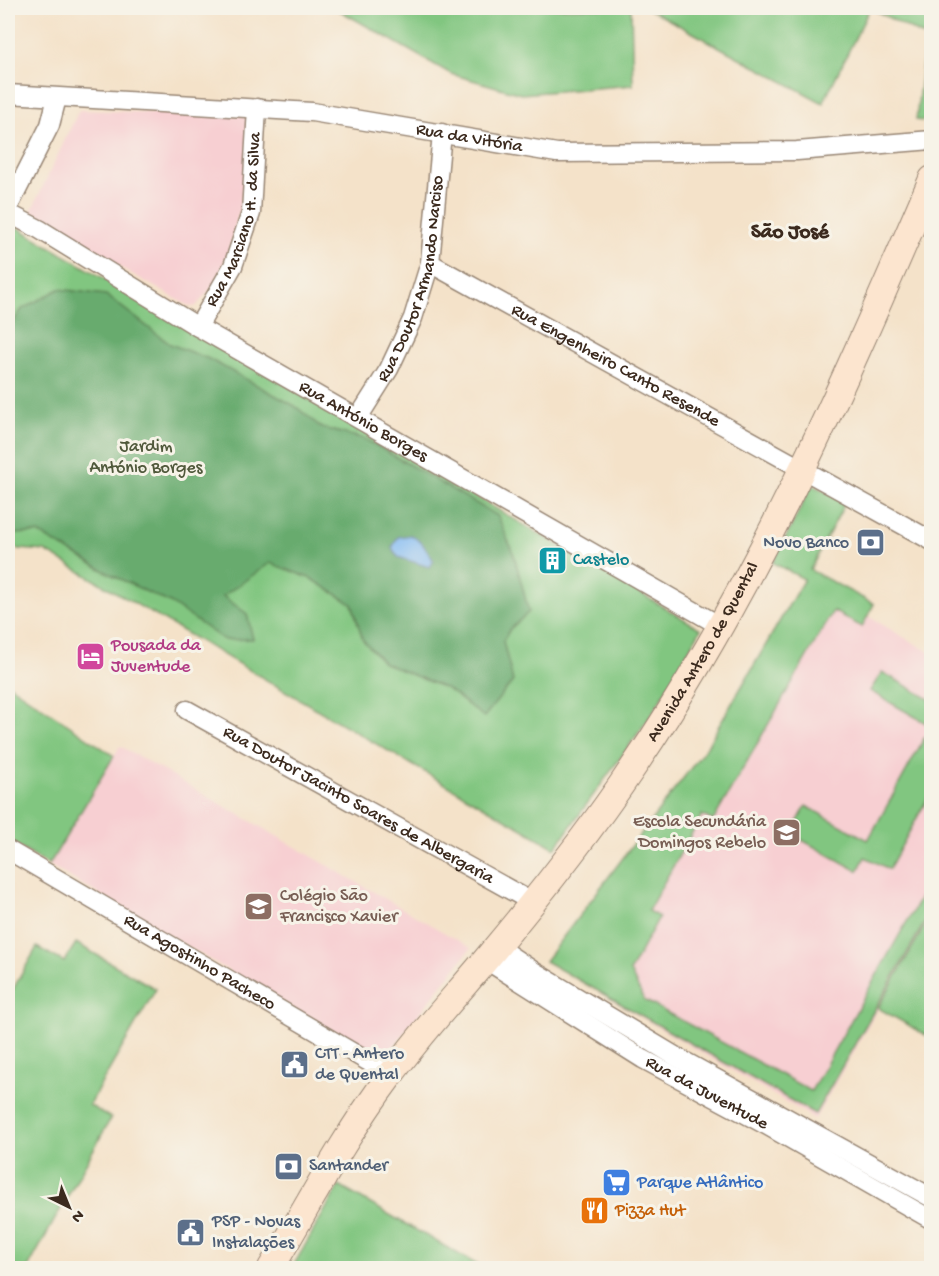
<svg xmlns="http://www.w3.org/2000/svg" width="939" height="1276" font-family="'Gochi Hand',sans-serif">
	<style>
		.built { fill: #f7cfd2 }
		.green { fill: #81c680; stroke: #5e784f; stroke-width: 1.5 }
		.forest { fill: #68ab6e; stroke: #526a46; stroke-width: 1.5 }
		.water { fill: #83bcf4; stroke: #5f7389; stroke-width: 1.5 }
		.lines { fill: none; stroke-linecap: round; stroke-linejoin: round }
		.street-casing { stroke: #988674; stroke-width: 21 }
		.secondary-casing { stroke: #988674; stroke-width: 28 }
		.street { stroke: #fff; stroke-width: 18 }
		.secondary { stroke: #fce5cf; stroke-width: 26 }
		.labels { text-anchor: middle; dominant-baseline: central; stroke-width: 6; stroke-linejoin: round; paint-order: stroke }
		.street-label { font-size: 18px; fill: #3b2a1e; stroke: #f7f3e8 }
		.park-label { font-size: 18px; fill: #50593b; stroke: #f7f3e8 }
		.service-label { font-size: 18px; fill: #4e5e75; stroke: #f7f3e8; text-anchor: start }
		.culture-label { font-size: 18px; fill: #0d838f; stroke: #f7f3e8; text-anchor: start }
		.hotel-label { font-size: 18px; fill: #b23c85; stroke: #f7f3e8; text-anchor: start }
		.education-label { font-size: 18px; fill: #785e54; stroke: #f7f3e8; text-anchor: end }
		.shop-label { font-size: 18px; fill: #366cbe; stroke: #f7f3e8; text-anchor: start }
		.food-label { font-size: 18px; fill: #c56008; stroke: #f7f3e8; text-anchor: start }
		.quarter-label { font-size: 21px; font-weight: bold; fill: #3b2a1e; stroke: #f7f3e8 }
	</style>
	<rect width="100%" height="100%" fill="#f7f3e8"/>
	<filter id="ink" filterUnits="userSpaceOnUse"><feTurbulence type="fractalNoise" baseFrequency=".0167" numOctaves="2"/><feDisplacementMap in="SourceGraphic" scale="12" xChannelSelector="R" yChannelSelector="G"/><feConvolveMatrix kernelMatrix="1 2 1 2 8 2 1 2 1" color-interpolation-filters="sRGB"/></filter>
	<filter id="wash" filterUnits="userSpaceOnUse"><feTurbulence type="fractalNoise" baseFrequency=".008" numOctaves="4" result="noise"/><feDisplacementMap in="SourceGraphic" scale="24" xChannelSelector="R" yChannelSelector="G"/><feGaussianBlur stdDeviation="1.35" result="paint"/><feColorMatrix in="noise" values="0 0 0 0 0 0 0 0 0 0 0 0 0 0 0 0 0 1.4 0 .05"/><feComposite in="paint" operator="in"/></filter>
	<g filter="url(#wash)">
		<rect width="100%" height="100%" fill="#f4e2c9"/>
		<!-- built -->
		<g class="built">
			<path d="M79,110L247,116L250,125L247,163L240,209L228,253L216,283L195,307L187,305L29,216Z"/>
			<path d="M804,579L931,653V915L815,1119L545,961L706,748Z"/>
			<path d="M120,746L471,948L382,1061L49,865Z"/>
		</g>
		<!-- green -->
		<g class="green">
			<path d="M335,8H631L633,85L521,94L451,74Z"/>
			<path d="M647,8H870L823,103Z"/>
			<path d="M875,8H931V25L925,37L874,10Z"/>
			<path d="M931,51V122L916,120L924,52Z"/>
			<path d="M8,222L701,629L652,714L555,848L45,551L8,548Z"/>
			<path d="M812,485L846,501L810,570L874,604L862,627L833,611L713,821L702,815L648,911L659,917L630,971L644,1000L811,1091L922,895L931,901V911L815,1114L545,961L706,748L804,579L773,563Z"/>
			<path d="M882,672L931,700V726L870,691Z"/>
			<path d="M8,684L114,756L49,865L8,841Z"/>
			<path d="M925,737L931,740V792L889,869L865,857L858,871L791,834L806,806L868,840Z"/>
			<path d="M931,915L932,1038H931L878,1008Z"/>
			<path d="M76,943L156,989L89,1105L111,1118L28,1268H8V998L37,947L64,962Z"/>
			<path d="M339,1186L483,1268H292Z"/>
		</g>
		<!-- forest -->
		<path class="forest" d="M59,289L106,295L170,344L209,359L295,406L322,428L365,439L498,516L514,555L529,612L510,629L503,641L513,681L484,717L447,689L384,663L363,640L352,604L312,579L270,563L223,596L247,614L253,639L224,640L172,604L110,574L38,533L8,534V330L22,309Z"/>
		<!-- water -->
		<path class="water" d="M411,535L422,543L434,561L429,567L398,557L392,548L398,537Z"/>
	</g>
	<g filter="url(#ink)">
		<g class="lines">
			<defs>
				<g id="street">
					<path id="s1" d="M8,94L312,112L557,153L797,151L932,140"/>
					<path d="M8,208L50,125L57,98"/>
					<path id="s2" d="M8,213L39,229L198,327L722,627"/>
					<path id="s3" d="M430,263L932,541"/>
					<path id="s4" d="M198,327L233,266L251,213L257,108"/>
					<path id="s5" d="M358,418L389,369L413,318L430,263L442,133"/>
					<path id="s6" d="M187,710L532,902"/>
					<path id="s7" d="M8,850L391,1075"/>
					<path d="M496,946L535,972L675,1056L932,1198"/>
					<path id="s8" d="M486,960L643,1059L766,1125L932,1220"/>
				</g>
				<g id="secondary">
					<path id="s9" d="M271,1268C309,1204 344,1137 389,1077C418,1037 452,1000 483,963C535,901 587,836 632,769C757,586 845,381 932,179"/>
				</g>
			</defs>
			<!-- street casing -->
			<use href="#street" class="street-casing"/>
			<!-- secondary casing -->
			<use href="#secondary" class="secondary-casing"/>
			<!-- street -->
			<use href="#street" class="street"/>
			<!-- secondary -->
			<use href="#secondary" class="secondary"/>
		</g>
	</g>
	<!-- icons -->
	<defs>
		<symbol id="bank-square" viewBox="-11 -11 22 22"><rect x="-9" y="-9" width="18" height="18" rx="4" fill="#5c6f8a" stroke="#f7f3e8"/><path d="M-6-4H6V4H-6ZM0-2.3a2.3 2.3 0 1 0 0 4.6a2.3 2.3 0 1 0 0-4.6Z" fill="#fff"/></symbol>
		<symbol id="building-square" viewBox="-11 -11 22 22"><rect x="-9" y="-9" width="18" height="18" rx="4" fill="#0f9aa8" stroke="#f7f3e8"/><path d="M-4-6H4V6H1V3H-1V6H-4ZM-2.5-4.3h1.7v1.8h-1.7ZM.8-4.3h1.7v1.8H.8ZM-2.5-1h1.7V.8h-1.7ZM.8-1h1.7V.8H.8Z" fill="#fff"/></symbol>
		<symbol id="hotel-square" viewBox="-11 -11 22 22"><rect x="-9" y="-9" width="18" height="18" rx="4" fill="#d1479c" stroke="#f7f3e8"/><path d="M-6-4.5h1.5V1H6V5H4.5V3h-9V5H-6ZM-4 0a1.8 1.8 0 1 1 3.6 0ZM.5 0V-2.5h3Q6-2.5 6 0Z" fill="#fff"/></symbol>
		<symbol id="school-square" viewBox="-11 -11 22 22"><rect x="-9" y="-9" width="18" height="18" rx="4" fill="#8d6e63" stroke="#f7f3e8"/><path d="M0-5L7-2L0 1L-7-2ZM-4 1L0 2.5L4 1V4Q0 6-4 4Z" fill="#fff"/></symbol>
		<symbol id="civic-square" viewBox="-11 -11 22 22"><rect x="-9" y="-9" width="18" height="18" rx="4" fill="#5c6f8a" stroke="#f7f3e8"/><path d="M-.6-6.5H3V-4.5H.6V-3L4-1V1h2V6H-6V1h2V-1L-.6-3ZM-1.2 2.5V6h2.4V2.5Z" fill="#fff"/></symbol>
		<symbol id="supermarket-square" viewBox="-11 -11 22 22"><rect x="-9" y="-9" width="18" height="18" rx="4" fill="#3f7fe0" stroke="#f7f3e8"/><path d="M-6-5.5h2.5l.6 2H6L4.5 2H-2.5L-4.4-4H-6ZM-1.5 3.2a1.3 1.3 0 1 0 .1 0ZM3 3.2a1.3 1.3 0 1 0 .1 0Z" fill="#fff"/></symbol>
		<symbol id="restaurant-square" viewBox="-11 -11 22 22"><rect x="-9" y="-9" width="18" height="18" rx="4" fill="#e8710a" stroke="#f7f3e8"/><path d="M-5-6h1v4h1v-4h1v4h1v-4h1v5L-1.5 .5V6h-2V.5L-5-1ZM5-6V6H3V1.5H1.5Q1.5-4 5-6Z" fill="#fff"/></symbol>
	</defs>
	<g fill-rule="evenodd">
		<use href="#bank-square" x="854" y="526" width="33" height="33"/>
		<use href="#building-square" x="536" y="544" width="33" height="33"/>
		<use href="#hotel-square" x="74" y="640" width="33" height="33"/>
		<use href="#school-square" x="770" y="816" width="33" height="33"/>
		<use href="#school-square" x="242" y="890" width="33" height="33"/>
		<use href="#civic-square" x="278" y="1048" width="33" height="33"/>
		<use href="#bank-square" x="272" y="1150" width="33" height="33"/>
		<use href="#supermarket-square" x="600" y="1166" width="33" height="33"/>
		<use href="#restaurant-square" x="578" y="1194" width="33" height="33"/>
		<use href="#civic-square" x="174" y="1216" width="33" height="33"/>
	</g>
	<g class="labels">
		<!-- street labels -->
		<g class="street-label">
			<text stroke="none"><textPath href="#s1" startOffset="464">Rua da Vitória</textPath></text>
			<text stroke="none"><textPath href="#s4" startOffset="116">Rua Marciano H. da Silva</textPath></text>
			<text stroke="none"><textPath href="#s5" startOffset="152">Rua Doutor Armando Narciso</textPath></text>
			<text stroke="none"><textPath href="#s3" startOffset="212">Rua Engenheiro Canto Resende</textPath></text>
			<text stroke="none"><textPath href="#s2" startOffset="412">Rua António Borges</textPath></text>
			<text stroke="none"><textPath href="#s9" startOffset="754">Avenida Antero de Quental</textPath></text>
			<text stroke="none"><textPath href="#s6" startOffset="196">Rua Doutor Jacinto Soares de Albergaria</textPath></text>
			<text stroke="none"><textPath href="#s7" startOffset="222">Rua Agostinho Pacheco</textPath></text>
			<text stroke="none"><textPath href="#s8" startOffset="258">Rua da Juventude</textPath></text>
		</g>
		<!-- park labels -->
		<g class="park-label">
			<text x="146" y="447">Jardim<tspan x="146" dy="21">António Borges</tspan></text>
		</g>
		<!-- service labels -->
		<g class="service-label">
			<text x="849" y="543" text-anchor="end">Novo Banco</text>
			<text x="315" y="1054">CTT - Antero<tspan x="315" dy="21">de Quental</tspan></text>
			<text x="309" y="1166">Santander</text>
			<text x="212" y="1222">PSP - Novas<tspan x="212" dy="21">Instalações</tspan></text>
		</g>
		<!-- culture labels -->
		<g class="culture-label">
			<text x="573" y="560">Castelo</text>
		</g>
		<!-- hotel labels -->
		<g class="hotel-label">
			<text x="111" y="646">Pousada da<tspan x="111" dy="21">Juventude</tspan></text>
		</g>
		<!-- education labels -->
		<g class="education-label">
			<text x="766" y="822">Escola Secundária<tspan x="766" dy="21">Domingos Rebelo</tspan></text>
			<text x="280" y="896" text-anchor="start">Colégio São<tspan x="280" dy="21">Francisco Xavier</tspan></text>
		</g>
		<!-- shop labels -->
		<g class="shop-label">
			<text x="637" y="1183">Parque Atlântico</text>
		</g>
		<!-- food labels -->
		<g class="food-label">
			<text x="615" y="1211">Pizza Hut</text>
		</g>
		<!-- quarter labels -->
		<g class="quarter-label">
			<text x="790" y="233">São José</text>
		</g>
	</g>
	<!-- margin -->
	<rect width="939" height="1276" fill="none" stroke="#f7f3e8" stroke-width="30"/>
	<!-- north arrow -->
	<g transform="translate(69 1207) rotate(137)" stroke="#f7f3e8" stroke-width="4.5" paint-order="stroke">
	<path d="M0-4.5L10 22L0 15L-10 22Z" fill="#3b2a1e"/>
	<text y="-9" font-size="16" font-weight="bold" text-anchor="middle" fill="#3b2a1e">N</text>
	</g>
</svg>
